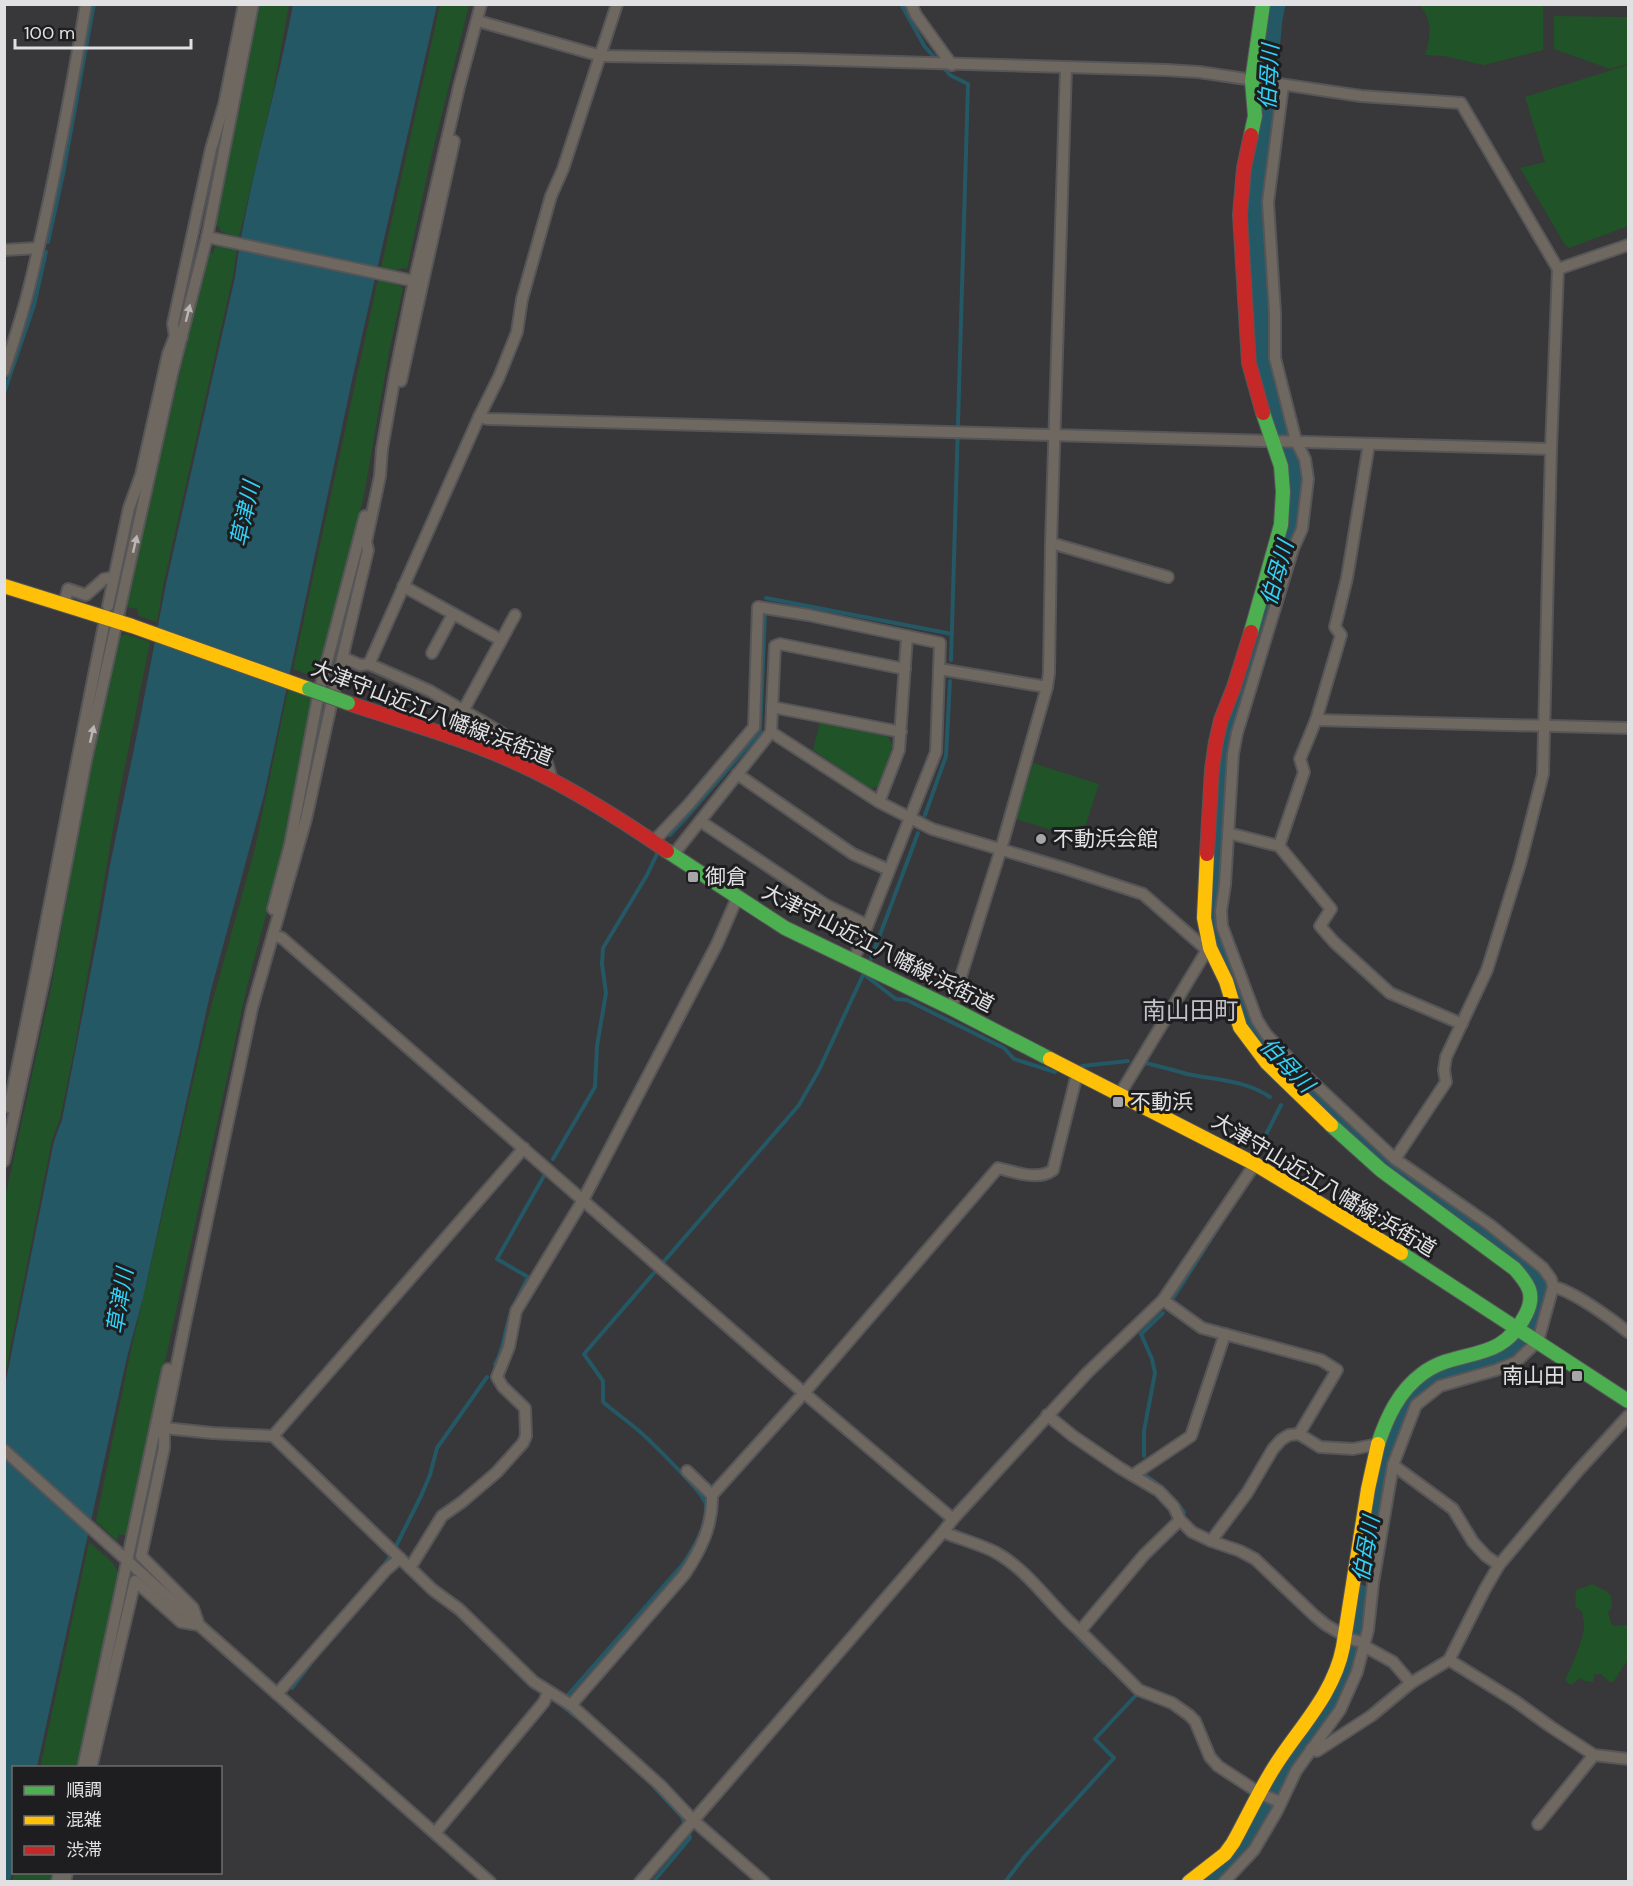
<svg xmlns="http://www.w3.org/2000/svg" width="1633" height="1886" font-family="'DM Sans','Noto Sans JP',sans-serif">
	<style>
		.green { fill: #215328 }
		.water { fill: #245865 }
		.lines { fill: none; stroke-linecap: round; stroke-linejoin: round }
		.stream { stroke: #245865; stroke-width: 4 }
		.river { stroke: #245865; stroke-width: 21 }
		.street-casing { stroke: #565558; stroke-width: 14 }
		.fast-casing { stroke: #565558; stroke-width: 16 }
		.slow-casing { stroke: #565558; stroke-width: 16 }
		.jam-casing { stroke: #565558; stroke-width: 16 }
		.street { stroke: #6e6860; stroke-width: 10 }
		.fast { stroke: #4caf50; stroke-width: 14 }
		.slow { stroke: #ffc107; stroke-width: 14 }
		.jam { stroke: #c62828; stroke-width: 14 }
		.fast-bridge-casing { stroke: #565558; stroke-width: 16; stroke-linecap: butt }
		.fast-bridge { stroke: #4caf50; stroke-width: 14 }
		.oneway { fill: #b9b6b5 }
		.poi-dot { fill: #a6a5a8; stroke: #1e1e20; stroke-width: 2 }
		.labels { text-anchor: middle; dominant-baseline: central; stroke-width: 6; stroke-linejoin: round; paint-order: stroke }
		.street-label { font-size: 21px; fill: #e1e0e3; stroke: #1e1e20 }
		.poi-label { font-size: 21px; fill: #e1e0e3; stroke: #1e1e20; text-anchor: start }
		.water-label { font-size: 22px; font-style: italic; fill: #30d3f7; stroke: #1e1e20 }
		.quarter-label { font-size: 24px; fill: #c3c1c6; stroke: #1e1e20 }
	</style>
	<rect width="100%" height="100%" fill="#383739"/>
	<!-- green -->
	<g class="green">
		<path d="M258,5H289L272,98L239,237L222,232L218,226L214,224Z"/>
		<path d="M440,5H469L430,162L407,269L403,268L395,271L381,268Z"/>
		<path d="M1419,5H1543V50L1484,65L1444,56L1425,55C1431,38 1433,18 1419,5Z"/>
		<path d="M1554,16L1628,17V64L1610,69L1554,49Z"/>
		<path d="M1628,65V226L1569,248L1565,245L1520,168L1545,162L1525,97Z"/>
		<path d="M219,245L237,248L233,276L164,582L157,622L139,616V614L137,613L138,609L125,607L208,252L213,253L214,248Z"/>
		<path d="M378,279L393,282L403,288L389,352L364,495L320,675L309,673V675L293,669Z"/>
		<path d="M125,634L150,642L119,796L75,1046L60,1119L52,1140L5,1375V1198L51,988L89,774L118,640L120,636Z"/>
		<path d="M288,690L309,696L312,701L298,770L290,827L248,982L127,1536L119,1534L117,1541L96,1521L129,1359L207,1021L255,848Z"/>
		<path d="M820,722L887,736L893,745L879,786L871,789L813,750Z"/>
		<path d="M1033,763L1099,784L1081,839L1016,819Z"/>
		<path d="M89,1542L112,1562L119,1574L98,1664L78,1767L40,1768Z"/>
		<path d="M1592,1584L1606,1591L1611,1596L1612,1608L1608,1612L1612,1626L1626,1625L1628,1627V1659L1614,1681L1611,1683L1601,1674H1595L1593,1682L1584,1681L1581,1678L1571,1685L1565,1680C1571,1669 1583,1640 1584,1628C1584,1623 1583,1617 1582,1612L1575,1606L1576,1590Z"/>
		<path d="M14,1873H54L52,1881L12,1882Z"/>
	</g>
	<!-- water -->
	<path class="water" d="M293,5H437L352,380L264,795L211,990L143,1298L127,1357L37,1767L14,1768L13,1869L10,1881L5,1882V1385L54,1141L62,1120L99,929L110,865L138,729L166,584L235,277C247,185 276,96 293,5Z"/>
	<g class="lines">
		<!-- stream -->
		<g class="stream">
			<path d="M901,4L925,47L938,61"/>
			<path d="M943,67L950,75L968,84L951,660"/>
			<path d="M48,242L63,174L94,4"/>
			<path d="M4,393L34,305L46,252"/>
			<path d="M766,598L952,634"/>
			<path d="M925,815L946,756L950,681"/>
			<path d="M670,835L686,818L760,732L765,615"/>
			<path d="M871,959L918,833"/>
			<path d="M866,976L896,999L907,1000L1004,1048L1014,1059L1055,1072"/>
			<path d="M1145,1063C1159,1066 1173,1070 1187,1074C1216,1080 1245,1080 1270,1097"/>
			<path d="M1082,1066L1128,1061"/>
			<path d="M1255,1156L1281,1105"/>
			<path d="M553,1159L595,1087L597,1046L606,993L602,964L603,948L647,875L657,854"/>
			<path d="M1174,1297L1218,1228"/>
			<path d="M517,1299L528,1277L497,1259L545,1174"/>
			<path d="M495,1364C505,1348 504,1328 512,1311"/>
			<path d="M1144,1456V1431L1155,1373L1152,1359L1141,1334L1163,1313"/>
			<path d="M1147,1476C1162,1487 1173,1496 1184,1512"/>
			<path d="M395,1548L421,1496L430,1475L437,1448L487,1377"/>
			<path d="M383,1567L390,1556"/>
			<path d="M1075,1632L1077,1636L1104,1663"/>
			<path d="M292,1688L311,1663"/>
			<path d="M576,1717L560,1704L683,1564C694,1547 707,1527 706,1505C705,1494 659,1450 649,1440C635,1426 618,1415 603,1402V1381L584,1354L799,1105L819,1070L864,973"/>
			<path d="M653,1882L690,1838L682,1817L653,1786"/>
			<path d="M1005,1882L1025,1856L1114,1758L1095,1739L1137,1694L1133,1691"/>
		</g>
		<!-- river -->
		<g class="river">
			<path d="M1275,4L1272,19L1267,71L1268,115L1254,200L1257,299L1263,374L1294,481V502L1291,525L1230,725L1223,753L1212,921L1247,1022L1257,1037L1275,1058L1394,1166L1457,1216L1521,1263L1535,1275L1541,1283L1542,1300L1533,1324L1520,1344L1511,1354L1494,1363L1451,1372L1433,1380L1418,1392L1408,1404L1393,1437L1380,1474L1367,1544"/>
			<path d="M1206,1882L1225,1867L1242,1849L1258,1822L1279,1780L1341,1687L1355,1625L1360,1595"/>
		</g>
		<defs>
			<g id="street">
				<path d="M911,4L916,15L952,65"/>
				<path d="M478,21L601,56L795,59L1166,70L1199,72L1361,96L1461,103L1558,269L1551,449L1543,774L1520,864L1487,970L1446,1057L1444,1070L1446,1082L1395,1159"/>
				<path d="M207,237L409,280"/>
				<path d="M4,250L38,248"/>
				<path d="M1558,269L1628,245"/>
				<path d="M175,336L173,324L211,149L224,105L244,4"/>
				<path d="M4,371C13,344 22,316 29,288C52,194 70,99 86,4"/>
				<path d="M401,381L454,141"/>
				<path d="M479,417L488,419L1551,449"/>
				<path d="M1051,543L1168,577"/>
				<path d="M403,586L501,640"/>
				<path d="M64,604L68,589L86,595L104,579L114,577"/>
				<path d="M108,606L129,508L141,475L168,354L175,336L182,337"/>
				<path d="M432,653L453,614"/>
				<path d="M344,658L360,665L369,664L430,691L497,730L547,763L552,780"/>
				<path d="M369,664L479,417L499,377L517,332L522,299L551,196L563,169L617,4"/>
				<path d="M939,669L1047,687"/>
				<path d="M772,707L901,732"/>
				<path d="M1316,720L1628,728"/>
				<path d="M771,732L879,802L932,829L1067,869L1143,894L1207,950"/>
				<path d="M451,738L463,711L515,615"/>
				<path d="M737,774L853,854L889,870"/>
				<path d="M879,802L899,750L907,636"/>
				<path d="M700,821L826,905L867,925"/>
				<path d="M1228,833L1279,846L1331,909L1320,926L1334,942L1390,993L1462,1024"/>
				<path d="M653,842L689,804L754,727L758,607L808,615L940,643L936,752L853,962"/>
				<path d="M1279,846L1304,772L1300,759L1316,720L1341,635L1335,627L1347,578L1369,444"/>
				<path d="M673,855L771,732L775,646L780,644L905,669"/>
				<path d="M273,909L290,845L319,692L365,516"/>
				<path d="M273,935L282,938L804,1393L953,1519"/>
				<path d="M951,1008L1001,849L1047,687L1049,673L1051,543L1066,68"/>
				<path d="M1120,1094L1207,950L1212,948"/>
				<path d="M9,1107C43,947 71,786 104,625"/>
				<path d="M4,1161L46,970L86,760L172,374L207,237L253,4"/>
				<path d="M1553,1287C1572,1290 1613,1320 1628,1332"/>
				<path d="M1163,1300L1202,1328L1321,1360L1337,1370L1299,1434"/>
				<path d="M1047,1415L1073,1436L1120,1468L1159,1491L1174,1507L1180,1520L1192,1532L1211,1541L1240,1551L1255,1559L1315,1616L1326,1625L1350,1639L1365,1643"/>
				<path d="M162,1433L164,1428L213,1433L273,1436L433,1590L459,1609L534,1682L571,1705L661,1786L693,1820L764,1882"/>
				<path d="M273,1436L524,1148"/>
				<path d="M4,1450L199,1625L490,1882"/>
				<path d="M1393,1465L1453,1509L1473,1542L1486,1556L1499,1565"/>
				<path d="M1133,1475L1191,1436L1225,1334"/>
				<path d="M712,1495L804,1393L998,1168C1015,1172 1038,1181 1053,1170L1077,1074"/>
				<path d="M1180,1520L1144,1555L1080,1631L1139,1690L1172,1703L1189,1715L1195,1721L1210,1757L1218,1766L1261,1794L1280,1802"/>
				<path d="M943,1532C960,1539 979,1544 995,1552C1030,1571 1051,1607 1080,1631"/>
				<path d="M1211,1541L1247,1493L1273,1449L1281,1440L1289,1435L1299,1434L1320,1447L1353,1449L1378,1444"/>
				<path d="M410,1568L442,1516L462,1502L497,1472L523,1443L526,1436L525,1408L503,1387L497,1377L509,1347L516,1311L583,1200L717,944L737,898"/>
				<path d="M1364,1646L1393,1662L1411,1683"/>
				<path d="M1449,1660L1515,1701L1551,1727L1594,1755L1628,1759"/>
				<path d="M277,1694L386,1570L400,1558"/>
				<path d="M571,1705L684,1575C701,1550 713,1525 712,1495L687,1471"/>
				<path d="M1311,1749L1317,1751L1371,1716L1411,1683L1449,1660L1485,1589L1499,1565L1577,1472L1628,1416"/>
				<path d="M83,1768L168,1369"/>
				<path d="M91,1768L135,1581L181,1622L199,1625L193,1608L141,1556L164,1448V1428L186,1319L252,1008L306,819L331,705L362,575L368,550L366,542L380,476L382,449L395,375L411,295L459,87L481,4"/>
				<path d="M1538,1824L1594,1755"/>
				<path d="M435,1833L544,1702L548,1692"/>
				<path d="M57,1882L59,1872"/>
				<path d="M65,1882L67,1872"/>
				<path d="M640,1882L943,1532L953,1519L1087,1373L1163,1300L1255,1164"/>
				<path d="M1224,1882L1254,1850L1277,1811L1296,1771L1340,1710L1357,1672L1368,1630L1373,1583L1393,1465L1416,1405L1440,1386L1496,1370L1516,1362L1538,1341L1553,1287L1551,1279L1543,1268L1490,1225L1395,1159L1301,1071L1266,1034L1257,1020L1222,926L1221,911L1225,885L1233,754L1237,733L1293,549L1302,529L1308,479L1305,459L1296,441L1275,358V313L1268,202L1283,85"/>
			</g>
			<g id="fast">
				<path d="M1251,135L1255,116L1252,81L1263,4"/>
				<path d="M1251,632L1281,525L1283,492L1281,466L1263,413"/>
				<path d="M667,851L785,928L951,1008L1050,1059"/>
				<path d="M1331,1125L1381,1170L1515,1269C1528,1284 1536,1294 1526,1314C1500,1366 1459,1346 1422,1374C1399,1391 1387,1417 1378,1444"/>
				<path d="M1401,1253L1628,1401"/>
			</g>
			<g id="slow">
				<path d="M4,586L132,626L309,689"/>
				<path d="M1207,854L1204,918L1210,948L1226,981L1240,1027L1267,1063L1331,1125"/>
				<path d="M1050,1059L1255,1164L1401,1253"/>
				<path d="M1189,1882L1225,1854L1233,1843C1247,1818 1259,1791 1275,1766C1299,1728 1334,1694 1343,1647L1368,1489L1378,1444"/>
			</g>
			<g id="jam">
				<path d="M1251,135L1244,168L1240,215L1249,363L1263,413"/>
				<path d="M348,703C404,722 463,738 517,763C570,787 619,818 667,851"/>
				<path d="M1207,854L1212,769L1216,742L1221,720L1234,687L1251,632"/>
			</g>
		</defs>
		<!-- street casing -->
		<use href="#street" class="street-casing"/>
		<!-- fast casing -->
		<use href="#fast" class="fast-casing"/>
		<!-- slow casing -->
		<use href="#slow" class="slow-casing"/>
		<!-- jam casing -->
		<use href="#jam" class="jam-casing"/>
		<!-- street -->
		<use href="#street" class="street"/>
		<!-- fast -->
		<use href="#fast" class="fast"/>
		<!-- slow -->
		<use href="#slow" class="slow"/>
		<!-- jam -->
		<use href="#jam" class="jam"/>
		<defs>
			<path id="fast-bridge" d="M309,689L348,703"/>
		</defs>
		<!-- fast-bridge casing -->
		<use href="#fast-bridge" class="fast-bridge-casing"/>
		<!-- fast-bridge -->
		<use href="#fast-bridge" class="fast-bridge"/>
	</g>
	<!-- one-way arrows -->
	<defs><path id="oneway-solid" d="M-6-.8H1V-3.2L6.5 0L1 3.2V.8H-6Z" transform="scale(1.5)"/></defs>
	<g class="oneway">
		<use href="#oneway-solid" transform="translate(188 313) rotate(-76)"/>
		<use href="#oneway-solid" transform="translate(135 544) rotate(-77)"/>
		<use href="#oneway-solid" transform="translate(92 734) rotate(-77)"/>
	</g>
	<!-- markers -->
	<g class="poi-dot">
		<circle cx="1041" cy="839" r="6"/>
		<rect x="687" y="871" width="12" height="12" rx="3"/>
		<rect x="1112" y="1096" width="12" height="12" rx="3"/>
		<rect x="1571" y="1370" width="12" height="12" rx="3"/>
	</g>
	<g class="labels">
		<!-- street labels -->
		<g class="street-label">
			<text transform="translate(432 713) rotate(21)">大津守山近江八幡線;浜街道</text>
			<text transform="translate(878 948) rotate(27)">大津守山近江八幡線;浜街道</text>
			<text transform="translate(1324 1185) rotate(31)">大津守山近江八幡線;浜街道</text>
		</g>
		<!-- poi labels -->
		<g class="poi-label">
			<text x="1053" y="839">不動浜会館</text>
			<text x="705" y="877">御倉</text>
			<text x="1130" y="1102">不動浜</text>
			<text x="1565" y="1376" text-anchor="end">南山田</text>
		</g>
		<!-- water labels -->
		<g class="water-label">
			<text transform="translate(1269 77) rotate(-87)">伯母川</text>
			<text transform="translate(245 514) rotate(-78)">草津川</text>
			<text transform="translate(1277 573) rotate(-74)">伯母川</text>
			<text transform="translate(1287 1065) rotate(46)">伯母川</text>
			<text transform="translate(120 1301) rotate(-81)">草津川</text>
			<text transform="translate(1366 1549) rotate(-80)">伯母川</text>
		</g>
		<!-- quarter labels -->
		<g class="quarter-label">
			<text x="1190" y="1010">南山田町</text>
		</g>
	</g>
	<!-- border -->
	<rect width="1633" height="1886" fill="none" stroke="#e1e0e3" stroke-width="12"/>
	<!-- legend -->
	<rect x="12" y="1766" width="210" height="108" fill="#1e1e20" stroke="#6c6c6e" stroke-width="1.5"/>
	<rect x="24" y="1786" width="30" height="9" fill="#4caf50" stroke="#6c6c6e" stroke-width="1.5"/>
	<text x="66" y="1796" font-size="18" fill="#e1e0e3">順調</text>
	<rect x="24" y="1816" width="30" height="9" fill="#ffc107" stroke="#6c6c6e" stroke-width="1.5"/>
	<text x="66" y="1826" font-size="18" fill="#e1e0e3">混雑</text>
	<rect x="24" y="1846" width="30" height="9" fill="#c62828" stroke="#6c6c6e" stroke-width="1.5"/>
	<text x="66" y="1856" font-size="18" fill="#e1e0e3">渋滞</text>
	<!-- scale -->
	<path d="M15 39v9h176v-9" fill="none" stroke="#e1e0e3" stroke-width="3"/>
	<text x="24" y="39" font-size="18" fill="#e1e0e3" stroke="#1e1e20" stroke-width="4.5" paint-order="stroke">100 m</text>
</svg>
